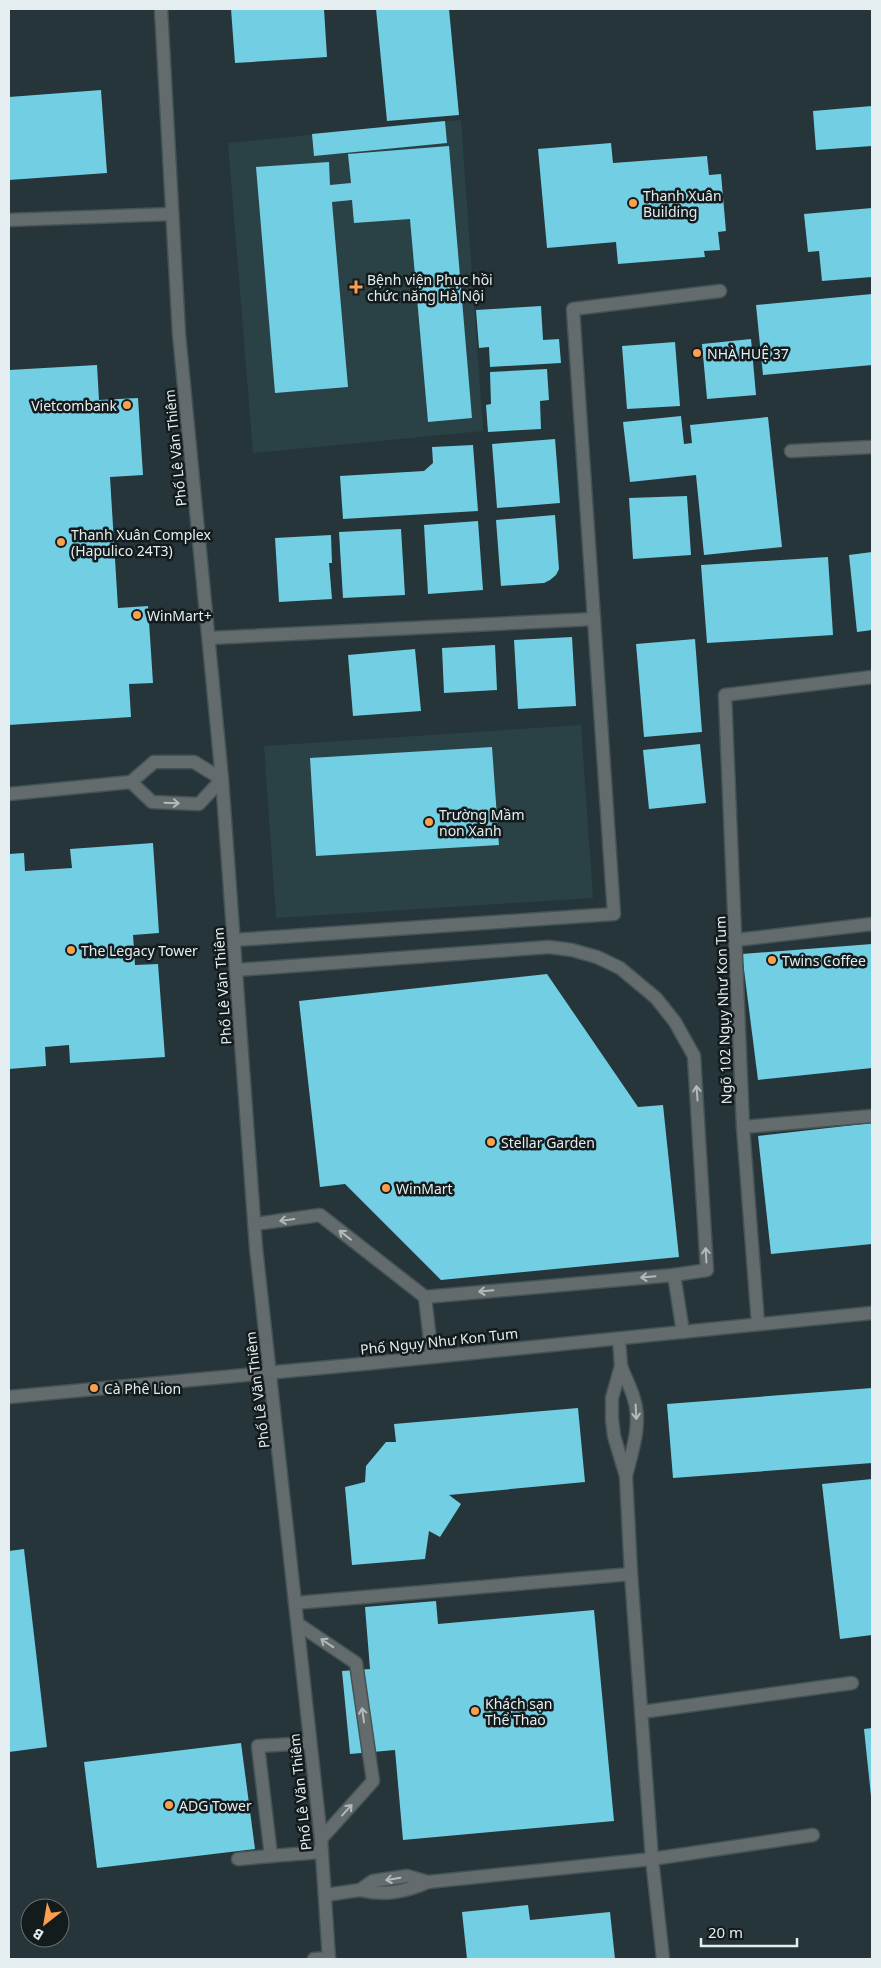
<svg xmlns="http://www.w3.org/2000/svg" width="881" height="1968" font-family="'Noto Sans',sans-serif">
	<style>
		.built { fill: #2a4246 }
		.building { fill: #71cee3 }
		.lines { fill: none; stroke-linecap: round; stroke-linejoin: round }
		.minor-casing { stroke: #445356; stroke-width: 15 }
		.minor { stroke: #646b6d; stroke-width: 12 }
		.oneway { stroke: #b1babc }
		.poi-dot { fill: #fa9f4e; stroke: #141b1d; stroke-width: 2 }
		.labels { text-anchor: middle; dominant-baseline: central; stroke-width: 5; stroke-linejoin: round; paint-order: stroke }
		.poi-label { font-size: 14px; fill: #e4eef0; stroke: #141b1d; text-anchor: start }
		.street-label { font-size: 14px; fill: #e4eef0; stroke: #141b1d }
	</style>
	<rect width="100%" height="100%" fill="#263539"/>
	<!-- built -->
	<g class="built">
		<path d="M461,120L483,431L253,453L228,143Z"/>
		<path d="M581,725L593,898L276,918L264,746Z"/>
	</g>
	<!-- building -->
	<g class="building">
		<path d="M231,9H324L327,57L235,63Z"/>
		<path d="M376,9H449L459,115L387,121Z"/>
		<path d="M101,90L107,173L9,180V97Z"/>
		<path d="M872,106V146L816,150L813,111Z"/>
		<path d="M445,121L447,143L314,156L312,134Z"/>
		<path d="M611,143L613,163L707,156L709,175L721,174L726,231L718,232L720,250L704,251L705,257L618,264L616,242L547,248L538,149Z"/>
		<path d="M449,146L472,418L428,422L410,219L354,223L352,200L332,202L348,387L275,393L256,167L329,162L330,185L351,183L348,154Z"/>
		<path d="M872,208V277L822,281L819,251L808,252L804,214Z"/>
		<path d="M872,294V365L763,375L756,305Z"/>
		<path d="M541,306L543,340L559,339L561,363L490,367L489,347L479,348L476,310Z"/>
		<path d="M751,339L756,395L707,399L702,344Z"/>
		<path d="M675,342L680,406L627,409L622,346Z"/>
		<path d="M97,365L99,400L138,398L143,475L110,477L118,608L148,606L153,683L129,684L131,717L9,725V370Z"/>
		<path d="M547,369L549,400L540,401L541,429L488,432L486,405L491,404L490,372Z"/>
		<path d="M681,416L684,444L692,443L690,425L768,417L782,547L704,555L696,475L630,482L623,422Z"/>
		<path d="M555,439L560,503L497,508L492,444Z"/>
		<path d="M473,445L478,511L343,519L340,476L424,471L433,463L432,447Z"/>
		<path d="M687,496L691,555L633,559L629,498Z"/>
		<path d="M555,515L559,569L556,575L550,580L544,583L501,586L496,520Z"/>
		<path d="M478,521L483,590L428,594L424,525Z"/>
		<path d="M401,529L405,595L343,598L339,532Z"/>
		<path d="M331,535L332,563H329L332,599L279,602L275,538Z"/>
		<path d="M872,552V630L857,632L849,555Z"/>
		<path d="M828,557L833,635L707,643L701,565Z"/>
		<path d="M572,637L576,706L518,709L514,640Z"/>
		<path d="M695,639L702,732L644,737L636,644Z"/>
		<path d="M495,645L497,690L444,693L442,648Z"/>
		<path d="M415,649L421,711L353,716L348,655Z"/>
		<path d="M700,744L706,803L649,809L643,750Z"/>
		<path d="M492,747L499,845L316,856L310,758Z"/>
		<path d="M153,843L159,933L133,935L135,965L158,964L165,1057L70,1063L69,1045L45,1047L46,1066L9,1069V854L24,853L25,871L72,868L70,849Z"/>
		<path d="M872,944V1068L758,1080L742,954Z"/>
		<path d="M547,974L638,1107L663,1105L679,1257L441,1280L345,1184L320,1187L299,1001Z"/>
		<path d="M872,1123V1244L771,1254L758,1136Z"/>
		<path d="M872,1388V1463L673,1478L667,1404Z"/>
		<path d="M578,1408L585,1482L449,1495L461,1504L440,1537L429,1531L425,1559L352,1565L345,1487L365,1482L366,1466L386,1442H396L394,1424Z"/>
		<path d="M872,1479V1635L840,1639L822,1484Z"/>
		<path d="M24,1549L47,1747L9,1752V1551Z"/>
		<path d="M436,1601L438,1624L594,1610L614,1821L403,1840L395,1750L350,1754L342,1671L370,1669L365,1607Z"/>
		<path d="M872,1728V1796H871L864,1729Z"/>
		<path d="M241,1743L255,1849L97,1868L84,1762Z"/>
		<path d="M528,1905L530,1920L610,1912L615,1959H467L462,1912Z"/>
	</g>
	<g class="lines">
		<defs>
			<g id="minor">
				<path d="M161,9L179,334L222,779L256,1248L321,1839L329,1959"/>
				<path d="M9,220L172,214"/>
				<path d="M791,451L872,447"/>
				<path d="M209,638L594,619"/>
				<path d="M9,794L131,782L154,762H194L222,779L199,804L152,802L131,782"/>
				<path d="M234,940L614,914L573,309L720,291"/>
				<path d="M736,940L872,924"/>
				<path d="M236,970L549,947L572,950L597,957L620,968L656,998L675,1022L694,1056L707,1270L674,1275"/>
				<path d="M743,1127L872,1116"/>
				<path d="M255,1224L320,1215L425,1297L674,1275L683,1332"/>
				<path d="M425,1297L432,1357"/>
				<path d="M758,1324L743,1127L725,695L872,677"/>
				<path d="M619,1339L621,1366L612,1398V1419L614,1436L626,1476L631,1574L652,1859L663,1959"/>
				<path d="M621,1366C625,1377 631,1388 634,1399C642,1424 632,1451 626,1476"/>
				<path d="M9,1397L373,1363L872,1313"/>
				<path d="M295,1603L631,1574"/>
				<path d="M298,1624L356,1663L373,1781L321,1839"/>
				<path d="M642,1712L852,1683"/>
				<path d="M271,1856L322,1852"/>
				<path d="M238,1859L271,1856L258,1746L310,1743"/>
				<path d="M360,1890C384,1896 405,1892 428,1882L652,1859L813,1835"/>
				<path d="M325,1895L360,1890L373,1881L407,1876L428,1882"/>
				<path d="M314,1959L329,1958"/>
			</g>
		</defs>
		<!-- minor casing -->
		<use href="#minor" class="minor-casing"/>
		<!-- minor -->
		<use href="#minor" class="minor"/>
	</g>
	<!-- one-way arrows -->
	<defs><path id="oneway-shaft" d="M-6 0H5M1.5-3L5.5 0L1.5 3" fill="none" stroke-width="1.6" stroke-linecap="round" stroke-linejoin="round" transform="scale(1.25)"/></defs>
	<g class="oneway">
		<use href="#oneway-shaft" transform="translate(172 803) rotate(2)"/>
		<use href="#oneway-shaft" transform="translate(697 1093) rotate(-94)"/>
		<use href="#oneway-shaft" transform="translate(287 1220) rotate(172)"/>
		<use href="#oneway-shaft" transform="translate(345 1235) rotate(-142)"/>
		<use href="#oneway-shaft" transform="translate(706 1255) rotate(-93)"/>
		<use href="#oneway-shaft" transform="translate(648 1277) rotate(175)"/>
		<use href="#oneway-shaft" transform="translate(486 1291) rotate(175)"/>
		<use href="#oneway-shaft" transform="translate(636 1412) rotate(87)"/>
		<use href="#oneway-shaft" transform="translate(327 1643) rotate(-146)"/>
		<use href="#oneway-shaft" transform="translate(363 1715) rotate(-98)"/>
		<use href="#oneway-shaft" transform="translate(347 1810) rotate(-48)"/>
		<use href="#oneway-shaft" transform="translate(393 1879) rotate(171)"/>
	</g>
	<!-- markers -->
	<g class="poi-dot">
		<circle cx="633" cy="203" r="5"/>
		<path d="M353.5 279.5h5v5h5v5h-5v5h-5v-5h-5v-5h5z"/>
		<circle cx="697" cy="353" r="5"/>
		<circle cx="127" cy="405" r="5"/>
		<circle cx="61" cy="542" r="5"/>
		<circle cx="137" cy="615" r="5"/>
		<circle cx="429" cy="822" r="5"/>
		<circle cx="71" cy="950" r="5"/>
		<circle cx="772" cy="960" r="5"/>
		<circle cx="491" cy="1142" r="5"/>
		<circle cx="386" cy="1188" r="5"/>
		<circle cx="94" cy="1388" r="5"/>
		<circle cx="475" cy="1711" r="5"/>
		<circle cx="169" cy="1805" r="5"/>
	</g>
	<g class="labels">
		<!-- poi labels -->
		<g class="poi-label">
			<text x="643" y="195">Thanh Xuân<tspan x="643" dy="16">Building</tspan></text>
			<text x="367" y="279">Bệnh viện Phục hồi<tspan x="367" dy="16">chức năng Hà Nội</tspan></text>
			<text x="707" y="353">NHÀ HUỆ 37</text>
			<text x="117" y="405" text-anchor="end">Vietcombank</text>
			<text x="71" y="534">Thanh Xuân Complex<tspan x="71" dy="16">(Hapulico 24T3)</tspan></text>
			<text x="147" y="615">WinMart+</text>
			<text x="439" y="814">Trường Mầm<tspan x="439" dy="16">non Xanh</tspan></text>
			<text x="81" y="950">The Legacy Tower</text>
			<text x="782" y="960">Twins Coffee</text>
			<text x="501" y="1142">Stellar Garden</text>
			<text x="396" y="1188">WinMart</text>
			<text x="104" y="1388">Cà Phê Lion</text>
			<text x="485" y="1703">Khách sạn<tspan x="485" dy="16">Thể Thao</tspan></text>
			<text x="179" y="1805">ADG Tower</text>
		</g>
		<!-- street labels -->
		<g class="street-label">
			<text transform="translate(175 448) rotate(-96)">Phố Lê Văn Thiêm</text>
			<text transform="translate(222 986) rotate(-94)">Phố Lê Văn Thiêm</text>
			<text transform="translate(723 1010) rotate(-92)">Ngõ 102 Ngụy Như Kon Tum</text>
			<text transform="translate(439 1341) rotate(-6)">Phố Ngụy Như Kon Tum</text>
			<text transform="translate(257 1390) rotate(-97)">Phố Lê Văn Thiêm</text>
			<text transform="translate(300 1792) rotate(-96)">Phố Lê Văn Thiêm</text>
		</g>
	</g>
	<!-- border -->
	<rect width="881" height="1968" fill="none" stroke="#e4eef0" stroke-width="20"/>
	<!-- north arrow -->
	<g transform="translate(45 1923) rotate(211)"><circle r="24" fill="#141b1d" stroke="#676f71"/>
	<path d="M0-4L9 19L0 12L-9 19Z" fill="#fa9f4e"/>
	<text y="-8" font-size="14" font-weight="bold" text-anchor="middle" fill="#e4eef0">B</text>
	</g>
	<!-- scale -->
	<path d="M701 1938v8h96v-8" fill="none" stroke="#e4eef0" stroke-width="2.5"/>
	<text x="708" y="1938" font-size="15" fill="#e4eef0" stroke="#141b1d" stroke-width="4" paint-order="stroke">20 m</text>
</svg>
